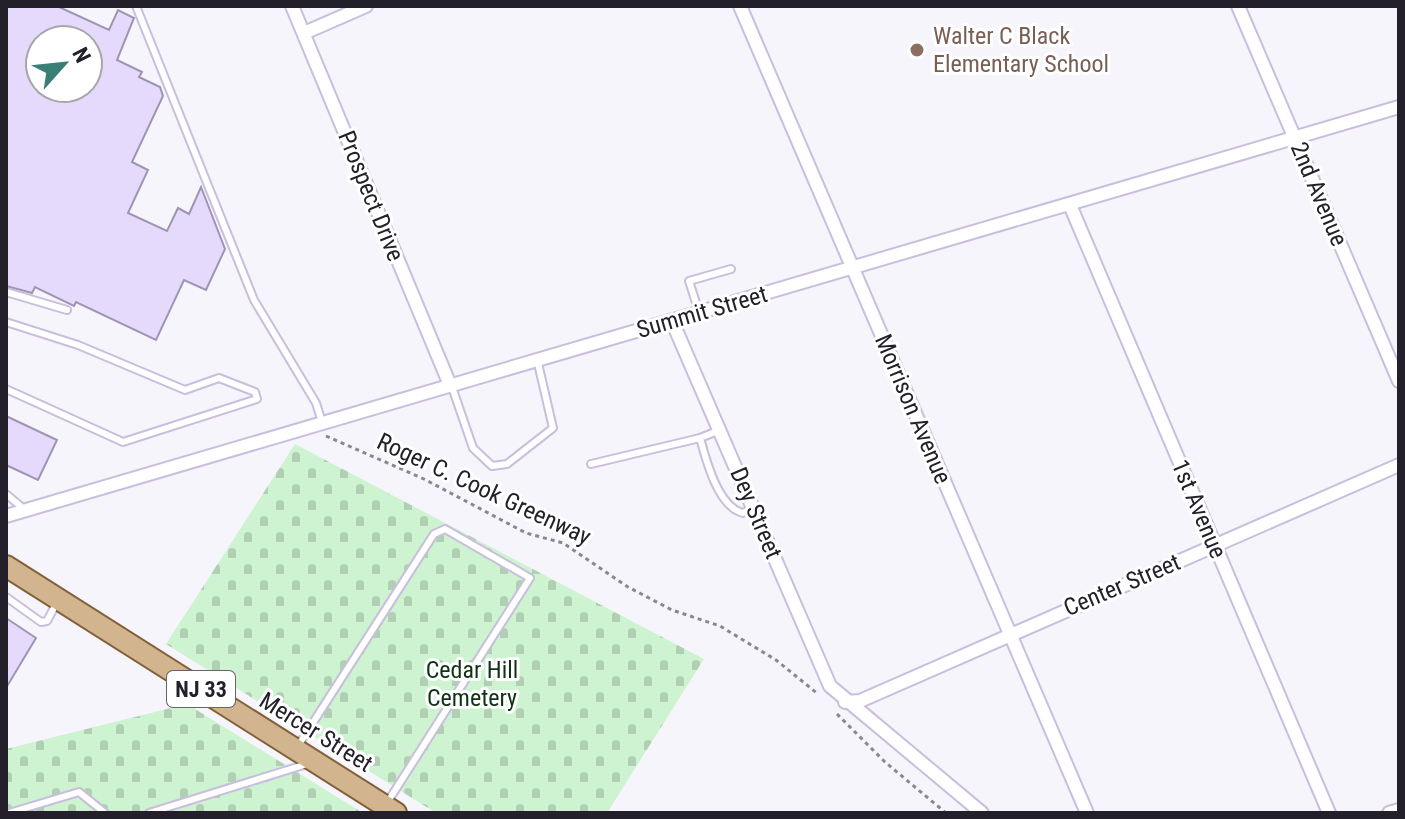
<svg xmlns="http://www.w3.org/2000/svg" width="1405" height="819" font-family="'Roboto Condensed',sans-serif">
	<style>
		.cemetery { fill: url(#cemetery-stones) }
		.building { fill: #e5d9fc; stroke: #9f95b2; stroke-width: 2; fill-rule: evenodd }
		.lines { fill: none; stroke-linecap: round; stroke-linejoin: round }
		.service-casing { stroke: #c9bedd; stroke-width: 10 }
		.minor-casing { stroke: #c9bedd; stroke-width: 16 }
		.primary-casing { stroke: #82613a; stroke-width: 24 }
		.path { stroke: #8a8790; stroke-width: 3; stroke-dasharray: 4 4; stroke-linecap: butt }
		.service { stroke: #fff; stroke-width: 6 }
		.minor { stroke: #fff; stroke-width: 12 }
		.primary { stroke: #d2b58e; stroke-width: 20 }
		.education-dot { fill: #8d6e63; stroke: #fff; stroke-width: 3 }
		.labels { text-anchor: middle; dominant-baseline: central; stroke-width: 6; stroke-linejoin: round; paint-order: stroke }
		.shield { fill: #fff; stroke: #66636b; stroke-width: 2 }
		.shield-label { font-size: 22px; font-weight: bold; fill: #24202b }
		.education-label { font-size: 24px; fill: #785e54; stroke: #fff; text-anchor: start }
		.street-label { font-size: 24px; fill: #24202b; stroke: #fff }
		.park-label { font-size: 24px; fill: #0d3214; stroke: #fff }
	</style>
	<defs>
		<pattern id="cemetery-stones" width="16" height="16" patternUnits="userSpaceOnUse" patternTransform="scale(2)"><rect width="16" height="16" fill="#cef3d0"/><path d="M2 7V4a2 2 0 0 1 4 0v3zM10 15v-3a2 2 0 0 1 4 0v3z" fill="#b1d0b3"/></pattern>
	</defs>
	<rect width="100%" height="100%" fill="#f7f5fc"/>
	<!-- cemetery -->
	<g class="cemetery">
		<path d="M295,444L704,659L607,813H436L166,644Z"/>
		<path d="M187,704L363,813H6V749Z"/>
	</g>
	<!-- building -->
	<g class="building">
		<path d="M6,6H57L109,30L118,10L134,18L117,60L142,72L139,77L160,87L163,96L132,162L148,170L128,213L167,231L178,208L189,214L201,187L225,249L206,290L184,280L156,340L76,302L74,306L35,287L32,293L6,286ZM40,40H88V88H40Z"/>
		<path d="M6,416L57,440L38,480L6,465Z"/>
		<path d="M6,618L36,638L6,688Z"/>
	</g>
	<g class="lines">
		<defs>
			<g id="service">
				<path d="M136,6L254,300L316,403L322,422"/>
				<path d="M6,292L67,310"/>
				<path d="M699,312L689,281L731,269"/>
				<path d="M6,322L78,345L185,390L219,378L255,392L257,399L123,442L6,389"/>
				<path d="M452,387L473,448L492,466L507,464L553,428L537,359"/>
				<path d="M720,430L700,438C706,460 718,507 743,513L754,508"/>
				<path d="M591,464L700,438"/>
				<path d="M6,494L24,509"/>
				<path d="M6,597L41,622L47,621L56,604"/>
				<path d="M298,746L434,534L445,529L530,578L387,803"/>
				<path d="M9,813L79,792L105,813"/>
				<path d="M149,813L307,764"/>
			</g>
			<g id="minor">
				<path d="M292,6L450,385"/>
				<path d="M740,6L1087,813"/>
				<path d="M1238,6L1399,381"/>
				<path d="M304,33L366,6"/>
				<path d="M1070,205L1329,813"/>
				<path d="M672,321L830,686L982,813"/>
				<path d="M6,516L1399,107"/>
				<path d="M845,702L860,701L1399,465"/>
				<path d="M1389,813L1399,810"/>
			</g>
			<path id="primary" d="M6,566L396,813"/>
		</defs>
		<!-- service casing -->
		<use href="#service" class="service-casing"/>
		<!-- minor casing -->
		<use href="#minor" class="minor-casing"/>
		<!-- primary casing -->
		<use href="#primary" class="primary-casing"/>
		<!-- path -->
		<g class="path">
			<path d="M326,436L424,479L526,533L563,543L628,587L672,610L720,626L776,660L818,694"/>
			<path d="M837,714L885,762L946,813"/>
		</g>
		<!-- service -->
		<use href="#service" class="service"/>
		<!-- minor -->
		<use href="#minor" class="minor"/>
		<!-- primary -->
		<use href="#primary" class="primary"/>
	</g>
	<!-- markers -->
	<circle class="education-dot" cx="917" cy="50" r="8"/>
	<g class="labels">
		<!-- shield labels -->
		<rect class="shield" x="167" y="671" width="68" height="36" rx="6"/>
		<g class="shield-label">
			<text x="201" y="689">NJ 33</text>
		</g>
		<!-- education labels -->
		<g class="education-label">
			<text x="933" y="36">Walter C Black<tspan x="933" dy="28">Elementary School</tspan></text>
		</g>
		<!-- street labels -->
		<g class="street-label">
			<text transform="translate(1319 194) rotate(67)">2nd Avenue</text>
			<text transform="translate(371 196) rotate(68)">Prospect Drive</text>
			<text transform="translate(702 312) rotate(-16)">Summit Street</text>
			<text transform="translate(913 409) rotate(67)">Morrison Avenue</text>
			<text transform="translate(484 489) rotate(25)">Roger C. Cook Greenway</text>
			<text transform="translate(1199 509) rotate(67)">1st Avenue</text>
			<text transform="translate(756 513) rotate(67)">Dey Street</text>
			<text transform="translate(1122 585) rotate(-23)">Center Street</text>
			<text transform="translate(316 732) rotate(32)">Mercer Street</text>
		</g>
		<!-- park labels -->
		<g class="park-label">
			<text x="472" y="670">Cedar Hill<tspan x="472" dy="28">Cemetery</tspan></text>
		</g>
	</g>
	<!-- border -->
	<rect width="1405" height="819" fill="none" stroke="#24202b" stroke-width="16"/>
	<!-- north arrow -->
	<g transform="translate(64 64) rotate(63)"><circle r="38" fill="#ffffff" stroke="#a7a6aa" stroke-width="2"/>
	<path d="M0-6L14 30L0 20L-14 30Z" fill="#397f78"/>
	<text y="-12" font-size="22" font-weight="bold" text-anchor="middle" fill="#24202b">N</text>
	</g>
</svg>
